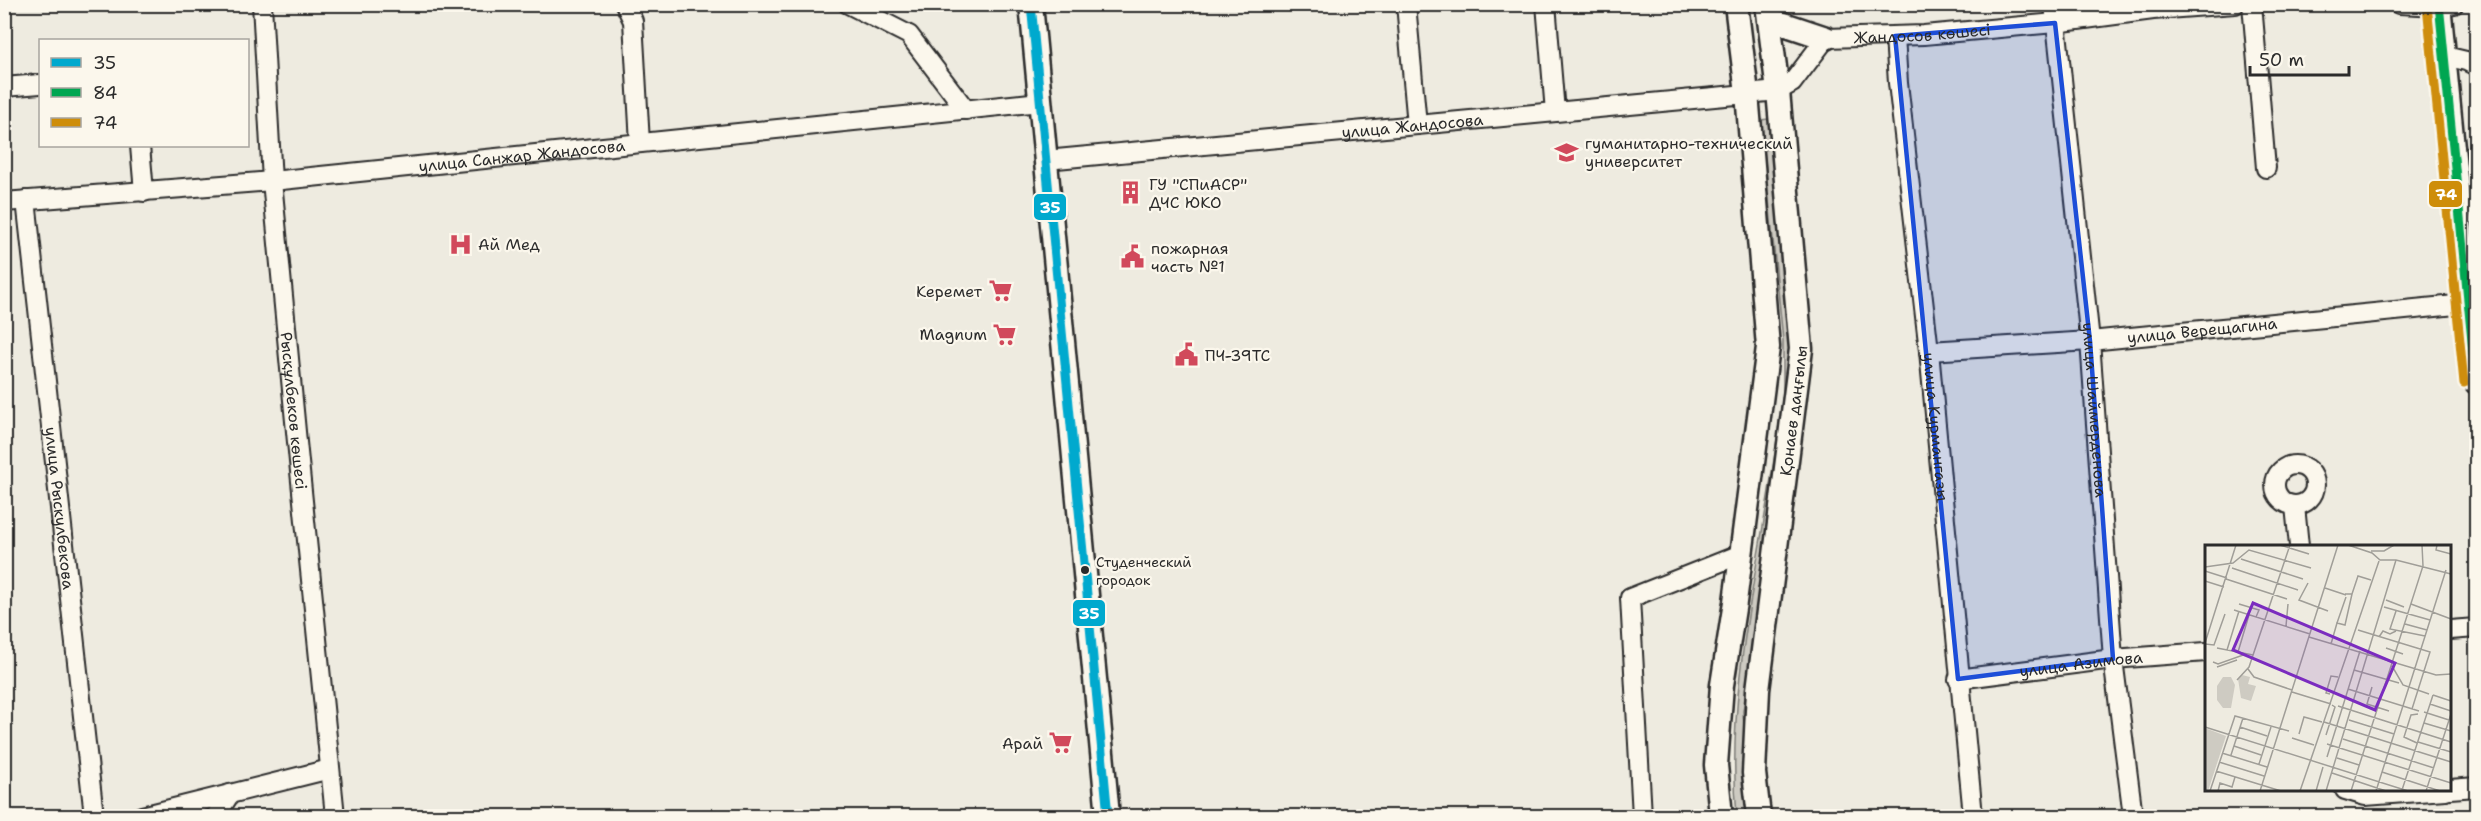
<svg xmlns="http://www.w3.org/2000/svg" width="2481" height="821" font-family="'Shantell Sans',sans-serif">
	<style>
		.green { fill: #cecbc2; stroke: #7c7b76; stroke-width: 1.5 }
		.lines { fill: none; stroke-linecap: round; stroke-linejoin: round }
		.minor-casing { stroke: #2b2b2b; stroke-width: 22 }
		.major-casing { stroke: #2b2b2b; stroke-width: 27 }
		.minor { stroke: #fbf7ec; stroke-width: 18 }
		.major { stroke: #fbf7ec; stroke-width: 22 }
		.bus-1-casing { stroke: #fbf7ec; stroke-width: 14 }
		.bus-2-casing { stroke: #fbf7ec; stroke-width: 14 }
		.bus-3-casing { stroke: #fbf7ec; stroke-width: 14 }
		.bus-1 { stroke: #00a9ce; stroke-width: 9 }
		.bus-2 { stroke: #00a651; stroke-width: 9 }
		.bus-3 { stroke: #ce8d09; stroke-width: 9 }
		.marked { fill: #1d4ed8; fill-opacity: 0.2; stroke: #1d4ed8; stroke-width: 4.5; stroke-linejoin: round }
		.bus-dot { fill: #2b2b2b; stroke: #fbf7ec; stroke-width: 2 }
		.labels { text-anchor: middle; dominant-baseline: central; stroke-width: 4.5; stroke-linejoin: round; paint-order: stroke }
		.bus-label { font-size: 14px; fill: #2b2b2b; stroke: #fbf7ec; text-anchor: start }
		.street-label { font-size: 16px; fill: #2b2b2b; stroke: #fbf7ec }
		.poi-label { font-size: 16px; fill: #2b2b2b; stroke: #fbf7ec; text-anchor: start }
		.inset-road { fill: none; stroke: #a09e98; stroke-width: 1.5 }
		.view { fill: #7b2cbf; fill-opacity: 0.15; stroke: #7b2cbf; stroke-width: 3 }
		.inset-edge { fill: none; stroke: #2b2b2b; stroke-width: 3 }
		.line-badge { stroke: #fbf7ec; stroke-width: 2 }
		.badge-label { font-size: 16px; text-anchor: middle; font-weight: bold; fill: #fff }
	</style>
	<rect width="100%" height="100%" fill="#eeebe0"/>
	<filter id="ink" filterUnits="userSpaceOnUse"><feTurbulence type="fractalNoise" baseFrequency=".0167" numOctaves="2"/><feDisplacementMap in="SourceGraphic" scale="12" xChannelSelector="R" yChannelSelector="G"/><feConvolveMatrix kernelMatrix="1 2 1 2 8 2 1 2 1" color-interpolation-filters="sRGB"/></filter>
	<g filter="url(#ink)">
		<!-- green -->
		<path class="green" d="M1768,119L1790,339L1787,408L1743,711L1749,816H1737C1724,675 1769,532 1783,391V340L1761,120Z"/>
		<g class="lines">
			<defs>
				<g id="minor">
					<path id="s1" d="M262,4L272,181L297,442L335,816"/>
					<path d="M625,4L633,21L640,143"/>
					<path d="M848,4L909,35L966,110"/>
					<path d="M1406,4L1417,125"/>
					<path d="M1546,4L1555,112"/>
					<path id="s2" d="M2054,4L2090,341L2113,659L2133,816"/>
					<path d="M2252,4L2266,168"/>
					<path d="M2399,4L2439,6L2454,4"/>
					<path id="s3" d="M1895,36L1898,83L1929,351L1973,816"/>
					<path d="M2445,56L2466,61L2476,66"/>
					<path d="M4,87L40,84"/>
					<path d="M140,146L144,192"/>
					<path id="s4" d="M1046,160L1778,91L1792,83L1826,38L1924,35L2055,23L2153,10L2235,4"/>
					<path id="s5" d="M26,200L94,816"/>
					<path id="s6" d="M4,202L272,181L1040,102"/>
					<path id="s7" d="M1929,351L2090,341L2476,303"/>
					<circle cx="2295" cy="485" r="20"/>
					<path d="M2295,506L2299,546"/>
					<path d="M2450,630L2476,628"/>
					<path id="s8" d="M1958,679L2113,659L2206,652"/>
					<path d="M2450,789L2476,787"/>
					<path d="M2345,790L2365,796L2445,790"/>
					<path d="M142,816L330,769"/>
					<path d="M216,816L230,794"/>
					<path d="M1642,816L1630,598L1741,554"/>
				</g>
				<g id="major">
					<path d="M1031,4L1108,816"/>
					<path d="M2439,4L2476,382"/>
					<path d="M1769,19L1826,38"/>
					<path d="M1721,816L1716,765L1722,685L1735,602L1768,347L1747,93L1736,4"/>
					<path id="s9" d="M1759,816L1754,773L1758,690L1801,349L1778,91L1767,4"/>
				</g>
			</defs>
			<!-- minor casing -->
			<use href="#minor" class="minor-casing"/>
			<!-- major casing -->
			<use href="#major" class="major-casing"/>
			<!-- minor -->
			<use href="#minor" class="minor"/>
			<!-- major -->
			<use href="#major" class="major"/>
			<defs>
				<path id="bus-1" d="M1031,4L1108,816"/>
				<path id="bus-2" d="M2439,4L2476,382"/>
				<path id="bus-3" d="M2427,5L2464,383"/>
			</defs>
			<!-- bus-1 casing -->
			<use href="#bus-1" class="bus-1-casing"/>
			<!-- bus-2 casing -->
			<use href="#bus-2" class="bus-2-casing"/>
			<!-- bus-3 casing -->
			<use href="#bus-3" class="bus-3-casing"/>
			<!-- bus-1 -->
			<use href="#bus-1" class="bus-1"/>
			<!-- bus-2 -->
			<use href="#bus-2" class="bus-2"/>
			<!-- bus-3 -->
			<use href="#bus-3" class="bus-3"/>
		</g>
	</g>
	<!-- marked area -->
	<path class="marked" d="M2055,23L2090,341L2113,659L1958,679L1895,36Z"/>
	<!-- icons -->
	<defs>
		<symbol id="university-bare" viewBox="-9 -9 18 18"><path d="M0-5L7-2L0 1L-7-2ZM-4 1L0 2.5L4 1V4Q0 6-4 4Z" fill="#d1495b" stroke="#fbf7ec" stroke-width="2.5" paint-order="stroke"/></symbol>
		<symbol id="building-bare" viewBox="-9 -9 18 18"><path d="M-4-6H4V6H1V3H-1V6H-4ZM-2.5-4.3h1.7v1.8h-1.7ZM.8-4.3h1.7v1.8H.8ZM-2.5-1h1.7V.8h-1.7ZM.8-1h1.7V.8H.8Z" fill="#d1495b" stroke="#fbf7ec" stroke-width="2.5" paint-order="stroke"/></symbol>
		<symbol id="hospital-bare" viewBox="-9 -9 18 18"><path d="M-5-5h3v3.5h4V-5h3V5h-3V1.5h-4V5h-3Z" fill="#d1495b" stroke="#fbf7ec" stroke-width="2.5" paint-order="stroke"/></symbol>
		<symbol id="civic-bare" viewBox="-9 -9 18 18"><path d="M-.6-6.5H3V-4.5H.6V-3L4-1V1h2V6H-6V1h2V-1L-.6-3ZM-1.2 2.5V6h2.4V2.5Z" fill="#d1495b" stroke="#fbf7ec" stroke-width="2.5" paint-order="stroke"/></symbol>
		<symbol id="supermarket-bare" viewBox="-9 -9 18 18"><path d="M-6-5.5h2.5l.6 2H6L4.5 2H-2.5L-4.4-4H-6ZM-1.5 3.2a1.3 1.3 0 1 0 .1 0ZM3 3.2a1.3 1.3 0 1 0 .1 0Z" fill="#d1495b" stroke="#fbf7ec" stroke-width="2.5" paint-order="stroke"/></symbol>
	</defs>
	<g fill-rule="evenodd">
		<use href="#university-bare" x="1550" y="136" width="33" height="33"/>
		<use href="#building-bare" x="1114" y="176" width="33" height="33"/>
		<use href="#hospital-bare" x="444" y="228" width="33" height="33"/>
		<use href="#civic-bare" x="1116" y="240" width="33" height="33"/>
		<use href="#supermarket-bare" x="984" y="274" width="33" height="33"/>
		<use href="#supermarket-bare" x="988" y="318" width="33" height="33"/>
		<use href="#civic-bare" x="1170" y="338" width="33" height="33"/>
		<use href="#supermarket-bare" x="1044" y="726" width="33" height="33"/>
	</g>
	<!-- markers -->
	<circle class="bus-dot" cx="1085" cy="570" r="5"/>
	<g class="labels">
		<!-- bus labels -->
		<g class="bus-label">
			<text x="1096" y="562">Студенческий<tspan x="1096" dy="18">городок</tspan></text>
		</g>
		<!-- street labels -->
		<g class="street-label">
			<text stroke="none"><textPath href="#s4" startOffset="904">Жандосов көшесі</textPath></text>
			<text stroke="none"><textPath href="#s4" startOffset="368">улица Жандосова</textPath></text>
			<text stroke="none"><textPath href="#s6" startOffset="520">улица Санжар Жандосова</textPath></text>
			<text stroke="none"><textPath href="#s7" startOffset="274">улица Верещагина</textPath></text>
			<text stroke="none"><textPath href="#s2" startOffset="408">улица Шаймерденова</textPath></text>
			<text stroke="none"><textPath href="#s1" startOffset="408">Рысқұлбеков көшесі</textPath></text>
			<text stroke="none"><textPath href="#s9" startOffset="408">Қонаев даңғылы</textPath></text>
			<text stroke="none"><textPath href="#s3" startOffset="393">улица Курмангазы</textPath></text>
			<text stroke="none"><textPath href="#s5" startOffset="310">улица Рыскулбекова</textPath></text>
			<text stroke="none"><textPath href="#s8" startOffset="124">улица Азимова</textPath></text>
		</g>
		<!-- poi labels -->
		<g class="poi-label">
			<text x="1585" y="143">гуманитарно-технический<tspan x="1585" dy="18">университет</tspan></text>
			<text x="1149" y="184">ГУ "СПиАСР"<tspan x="1149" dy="18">ДЧС ЮКО</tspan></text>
			<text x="478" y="244">Ай Мед</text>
			<text x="1151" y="248">пожарная<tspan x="1151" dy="18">часть №1</tspan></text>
			<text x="982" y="291" text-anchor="end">Керемет</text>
			<text x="987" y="334" text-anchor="end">Magnum</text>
			<text x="1205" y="355">ПЧ-39ТС</text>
			<text x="1043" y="743" text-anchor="end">Арай</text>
		</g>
	</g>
	<!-- overview -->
	<g transform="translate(2205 545)">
		<rect width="246" height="246" fill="#eeebe0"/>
		<path d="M37,130L45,132L43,139L51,141L46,156L36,153L33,134ZM18,132H26L30,140L26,163H18L12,155V141Z" fill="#cecbc2"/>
		<path d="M0,183L21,191L3,246H0Z" fill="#cecbc2"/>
		<path class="inset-road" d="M75,0L104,9M143,0L167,8L175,15H191L246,29M232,0L231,5L246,9M166,6H179L189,0M36,14L98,34M0,22L28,18L44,5L106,23M27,23L93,45M0,26L22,33M21,34L82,54M0,36L19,42M103,38L94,55L123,66M120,43L141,50M140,49H147L153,31L166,35M181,55L199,62M34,59L54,65L51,72M206,59L246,74M179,62L225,75M29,65L105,89M191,66L185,84L220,91M132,78L141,52M200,79L222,85M81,81L83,59M153,85L225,107L207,164M104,92L231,130L246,129M174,92L178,86L185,89L191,86M0,98L31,0M0,99L9,100L20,69M126,99L132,78L140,80L147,49M12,103L48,110M181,103L198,109M22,105L34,66M33,107L44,70M8,117L13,119L41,109M187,121L198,140L224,149M12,122L32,115M43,124L49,132L87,145M149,125L194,138M32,135L44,122L85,0M167,142L162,159L184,166M143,144L214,166M87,147L126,159M125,149L121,148L126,131L133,132M228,150L246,156M225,159L246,166M133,161L246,197M219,167L244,175M144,175L189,189M119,177L246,217M219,178L246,186M0,182L203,246M35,182L62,191M94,189L99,172L117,177M121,190L130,162L127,160M87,193L109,200M138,194L229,223M213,197L246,207M212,198L199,192L206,170L213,169M122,199L246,238M29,201L56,210M17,208L62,222M26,210L38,173M122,212L155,106M132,213L154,220M14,217L59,231M54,219L66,182M11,226L76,246M177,227L235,246M127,228L181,246M197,245L228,150M5,246L30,171L84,186M13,246L15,238L27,242L30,232M55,246L133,0M95,246L174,16M111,246L118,222M121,246L191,15M146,246L218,21L217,0M171,246L241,25M221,246L246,169"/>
		<path class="view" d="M48,58L190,118L170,165L28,105Z"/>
		<rect width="246" height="246" class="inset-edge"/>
	</g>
	<g class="line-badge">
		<rect x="2428" y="180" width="35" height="28" rx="6" fill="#ce8d09"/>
		<rect x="1033" y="193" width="34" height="28" rx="6" fill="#00a9ce"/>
		<rect x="1072" y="599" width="34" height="28" rx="6" fill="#00a9ce"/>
	</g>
	<g class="badge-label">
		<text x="2446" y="200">74</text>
		<text x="1050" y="213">35</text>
		<text x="1089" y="619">35</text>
	</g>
	<!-- margin -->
	<rect width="2481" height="821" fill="none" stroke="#fbf7ec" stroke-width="24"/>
	<rect x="12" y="12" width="2457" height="797" fill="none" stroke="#2b2b2b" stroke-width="2" filter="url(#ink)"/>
	<!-- legend -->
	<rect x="39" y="39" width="210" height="108" fill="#fbf7ec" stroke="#a8a59f" stroke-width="1.5"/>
	<rect x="51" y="58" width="30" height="9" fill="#00a9ce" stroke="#a8a59f" stroke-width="1.5"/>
	<text x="93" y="69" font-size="18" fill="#2b2b2b">35</text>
	<rect x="51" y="88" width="30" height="9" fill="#00a651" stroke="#a8a59f" stroke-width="1.5"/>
	<text x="93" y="99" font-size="18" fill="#2b2b2b">84</text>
	<rect x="51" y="118" width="30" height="9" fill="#ce8d09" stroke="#a8a59f" stroke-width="1.5"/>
	<text x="93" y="129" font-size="18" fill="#2b2b2b">74</text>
	<!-- scale -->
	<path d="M2250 66v9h99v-9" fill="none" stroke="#2b2b2b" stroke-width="3"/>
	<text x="2259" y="66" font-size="18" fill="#2b2b2b" stroke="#fbf7ec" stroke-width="4.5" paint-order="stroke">50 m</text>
</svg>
